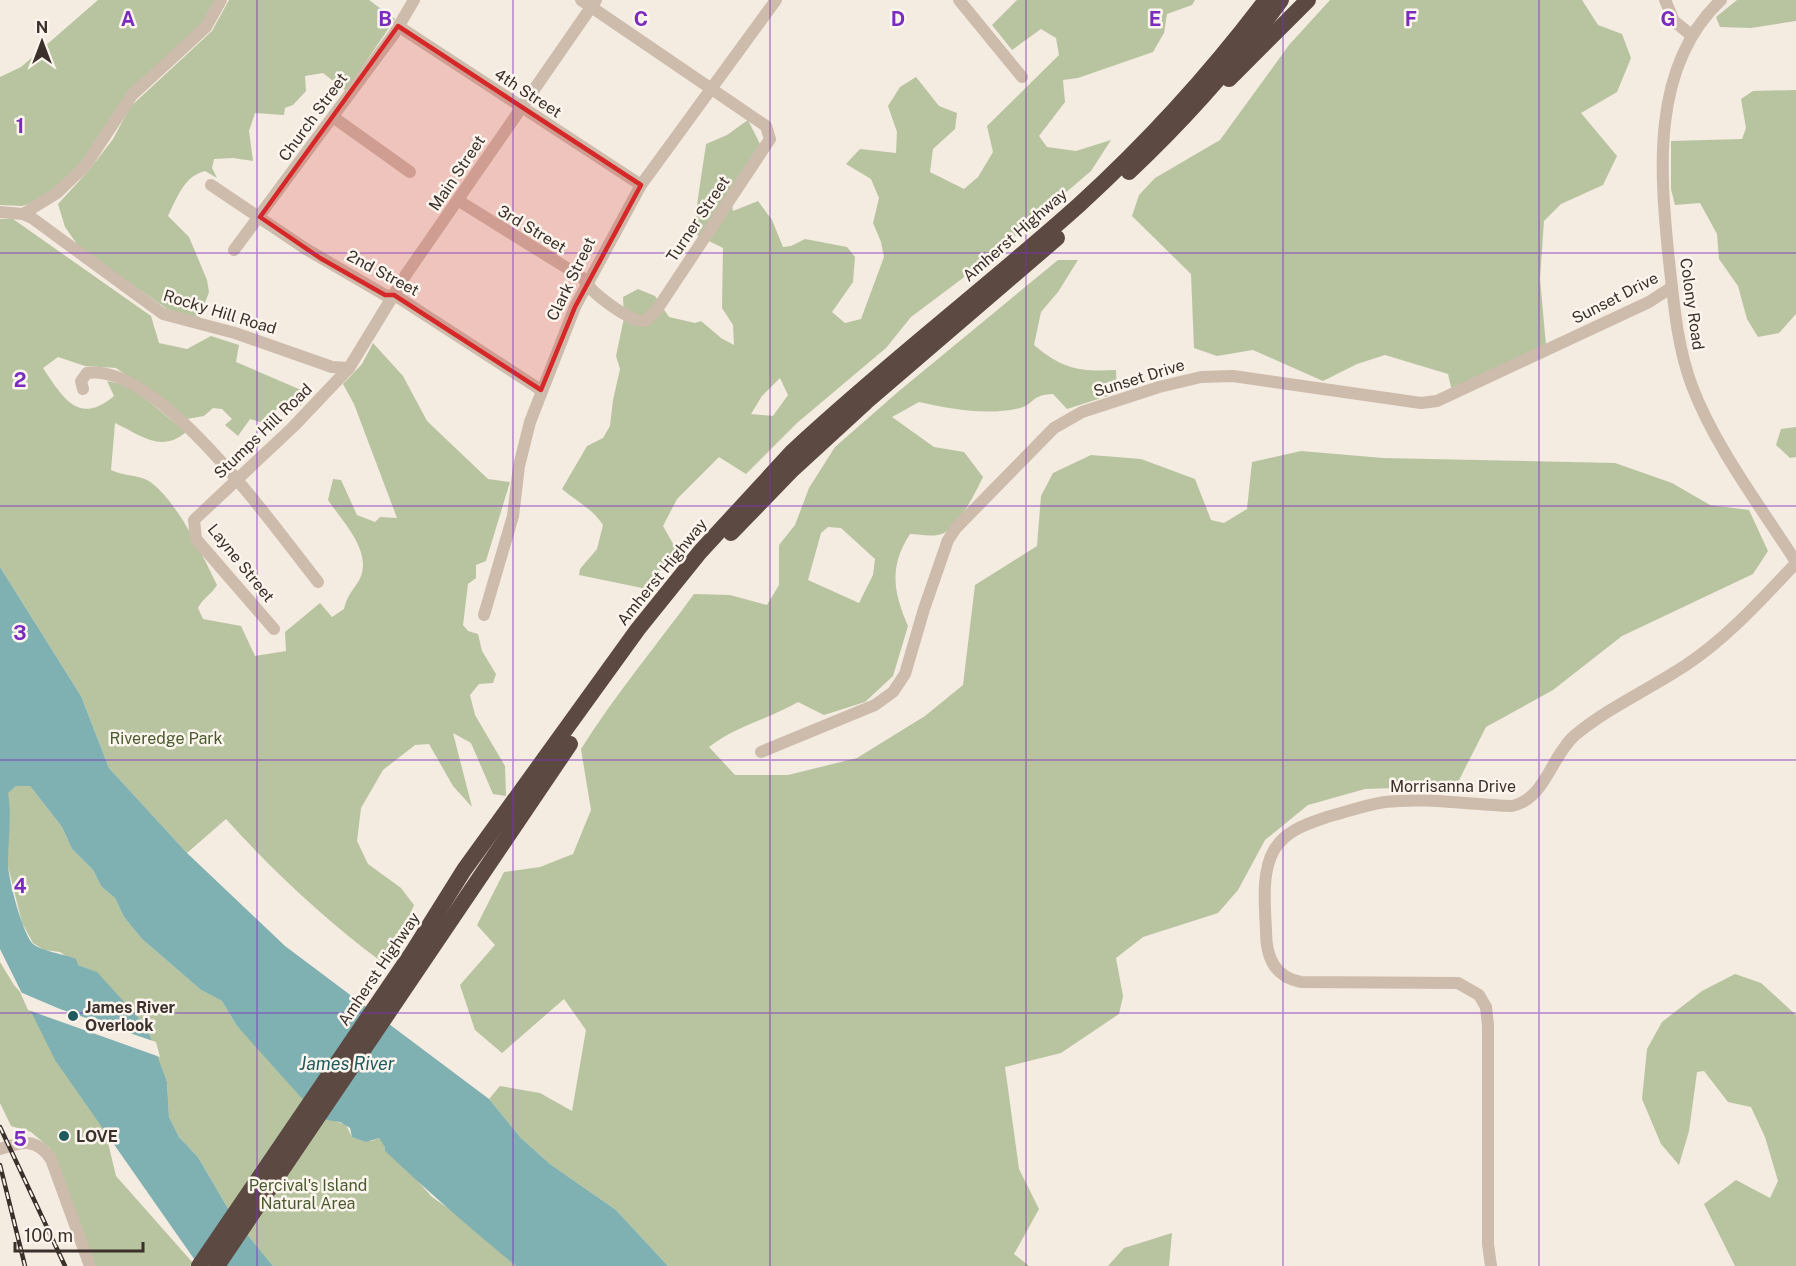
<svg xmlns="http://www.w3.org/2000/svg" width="1796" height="1266" font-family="'Public Sans',sans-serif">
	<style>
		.green { fill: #b8c4a0; fill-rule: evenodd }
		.water { fill: #7fb0b2 }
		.pier { fill: #f4ebe1 }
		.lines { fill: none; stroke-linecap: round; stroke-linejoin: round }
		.minor { stroke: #cdbbac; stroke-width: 12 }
		.highway { stroke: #5c4a42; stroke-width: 16 }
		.rail-casing { stroke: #3b302b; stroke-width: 4.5 }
		.rail { stroke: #fbf5ee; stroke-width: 2; stroke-dasharray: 7; stroke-linecap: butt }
		.marked { fill: #d62828; fill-opacity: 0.2; stroke: #d62828; stroke-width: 4.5; stroke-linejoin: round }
		.grid { fill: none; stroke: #7b2cbf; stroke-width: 1.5; stroke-opacity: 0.55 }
		.poi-dot { fill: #1f5a5e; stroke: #fbf5ee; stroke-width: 2 }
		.labels { text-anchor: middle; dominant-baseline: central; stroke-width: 5; stroke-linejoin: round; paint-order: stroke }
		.street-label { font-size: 16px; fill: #3b302b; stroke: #fbf5ee }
		.park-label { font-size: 16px; fill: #4a5a2e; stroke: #fbf5ee }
		.poi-label { font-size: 16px; font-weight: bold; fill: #3b302b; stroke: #fbf5ee; text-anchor: start }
		.water-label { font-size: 18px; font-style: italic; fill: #1f5a5e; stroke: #fbf5ee }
		.grid-label { font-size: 20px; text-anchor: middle; font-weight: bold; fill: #7b2cbf; stroke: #fbf5ee; stroke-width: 5; stroke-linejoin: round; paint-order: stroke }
	</style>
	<rect width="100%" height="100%" fill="#f4ebe1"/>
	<!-- green -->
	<g class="green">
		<path d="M98,0H217L210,15L108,127L69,177L38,201L22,206L0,205V77L21,67Z"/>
		<path d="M229,0H369L395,19L346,91L323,73L305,76L306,91L293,105L285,108L284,115L255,113L249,131L253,161L233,158L214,159L212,168L217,178L205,171C184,176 177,198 168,216L189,237L207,280L209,292L199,319L167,309L79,247L65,227L58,204L90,169L113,139L130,107L212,31Z"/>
		<path d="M1017,0H1195L1192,5L1167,14L1164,33L1153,52L1078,78L1063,80L1065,102L1039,136L1047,147L1076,151L1111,140L1091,171L983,263L911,317L886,348L797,423L746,474L719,457L677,499L663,526L676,549L647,589L579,575L580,569L597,549L603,525C593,509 576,501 562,489L587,446L603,438L610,426L613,400L620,369L616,356L624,318L623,297L638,289L655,296L669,317L695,323L701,321L721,338L734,345L733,325L722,308L723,248L695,234C693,225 704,160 706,144L727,135L748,120L760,144L730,191L733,211L758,201L772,220L783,247L791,246L805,239L847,247L855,257L853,282L832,312L845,323L861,319L884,257L881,242L873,223L879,198L871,179L846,164L860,149L896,153L897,132L888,106L900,87L916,77L939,106L957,113L955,129L933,149L930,172L964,189L978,177L993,152L987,126L1059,55L1056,38L1041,29L1012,50L992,25ZM780,378L788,395L773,416L751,414L762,396Z"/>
		<path d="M1330,0H1582L1598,25L1622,34L1631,58L1617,92L1581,113L1617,156L1603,185L1561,204L1544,221L1540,279L1546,345L1452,391L1448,374L1385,355L1357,364L1323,381L1253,350L1217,356L1194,348L1191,274L1132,216L1139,195L1155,178L1220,140L1289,45Z"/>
		<path d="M1737,0H1796V21L1751,28L1720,27L1716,17Z"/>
		<path d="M1796,90V314L1779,333L1758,337L1747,319L1738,286L1719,259L1717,234L1700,203L1675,205L1671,189V141L1742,139L1746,128L1741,99L1753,91Z"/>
		<path d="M0,219H13L151,316L159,343L187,349L211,336L239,345L236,362L301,390V406C281,402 276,406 267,424L250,419L238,436L225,425L232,419L222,409L213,408L204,416L187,419L116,368L85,366L58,357L43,368C63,398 79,426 114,396L107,381L130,386L186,432C161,454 139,434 115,423L111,470C124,476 138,475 147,480C175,496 203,556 217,585C211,595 203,598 198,608L203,619L241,626L255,656L286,651L285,632L320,603L332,617L344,609C348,592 357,587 361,576C371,549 341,520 328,500L333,479L341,480L357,515L375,522L380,517L397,518L354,404L343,384L362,364L373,343L403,376L427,421L488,479L510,482L486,561L476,565V578L468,584L463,625L468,631L478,634L482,651L496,674L493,683L479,684L470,695L475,715L505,766L506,796L493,794L471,743L453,733L472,807L453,786L429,744L415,745L383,770L361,808L357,841L368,864L401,888L414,905L399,941L382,962C324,919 274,872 226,819L187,853L109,768L81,696L0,567Z"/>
		<path d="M1058,260H1078L1058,292L1041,312L1034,345C1062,369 1080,372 1116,370L1117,393L1067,409L1053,394C1030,395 1035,404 1020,408C987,416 951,409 919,402L892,417L934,447L964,452L983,477C975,493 960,525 944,533C934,538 920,534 910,534C889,566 893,592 908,626L893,676L865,702L824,715L798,702C769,719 735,726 709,747L735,775H788L857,758L925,716L963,685L975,585L1037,546L1041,496L1053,473L1091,455L1141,459L1195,479L1211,520L1224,523L1247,509L1252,462L1301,451L1383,458L1615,463L1672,483L1710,505L1749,510L1768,551L1753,574L1622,636L1553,690L1486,727L1456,786L1365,789L1308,805L1265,840L1238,890L1218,913L1143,937L1116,958L1123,996L1119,1014L1061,1053L1005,1067L1019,1169L1039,1209L1014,1254L1029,1266H668L616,1210L550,1164L521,1138L489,1099L500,1086L540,1093L572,1111L586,1030L564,999L502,1053L475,1030L460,985L495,945L477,925L504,872L540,867L573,854L591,810L581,749C615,695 656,646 694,594L730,595L767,605L779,585V545L795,525L809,488L835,447L899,391ZM828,527L841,528L875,559L873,575L859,603L808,580L821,533Z"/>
		<path d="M1796,427V457L1790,458L1776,445L1781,429Z"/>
		<path d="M16,786H30L62,827L72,849L93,870L101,886L115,898L124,917L142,939L201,990L222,1001L237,1026L322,1116L346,1125L352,1137L371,1141L379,1138L432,1197L465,1220L516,1266H273L233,1217L198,1157L179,1137L169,1117L167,1082L158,1061L96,972L78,965L60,952L44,950L33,943L22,923L8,866V792Z"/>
		<path d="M0,962L14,985L60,1038L98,1101L116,1176L193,1263L190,1266H95L50,1148L31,1132L11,1126L0,1103Z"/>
		<path d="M1735,974L1761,983L1796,1015V1266H1735L1704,1204L1736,1180L1770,1198L1778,1181L1765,1137L1751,1107L1728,1102L1704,1071L1697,1072L1689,1131L1679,1165L1661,1144L1642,1099L1647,1049L1662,1022L1702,991Z"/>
		<path d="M1172,1233L1169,1266H1108L1124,1248Z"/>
	</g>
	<!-- water -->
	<path class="water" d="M0,567L81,696L109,768L187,853L285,946L489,1099L521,1138L550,1164L616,1210L668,1266H516C471,1229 427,1191 385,1151V1147L379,1138L366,1142L352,1137L350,1128L340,1122L327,1120L307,1104L237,1026L222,1001L201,990L142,939L124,917L115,898L101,886L93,870L72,849L62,827L30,786H16L8,793C12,815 8,840 8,863C8,879 22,931 32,943C40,951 64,954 76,959L78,965L97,972L146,1026L167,1082L169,1117L179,1137L198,1157L233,1217L273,1266H199L55,1060L0,949Z"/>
	<!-- pier -->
	<path class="pier" d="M20,992L60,1009L156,1042L160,1057L28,1010Z"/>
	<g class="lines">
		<!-- minor -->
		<g class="minor">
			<path d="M959,0L1022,77"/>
			<path d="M1665,0L1674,21L1691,35"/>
			<path d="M1721,0C1650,67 1660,173 1669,261C1674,304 1677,346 1692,386C1715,447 1761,507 1796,562"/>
			<path d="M398,26L641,185"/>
			<path d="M333,117L410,172"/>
			<path d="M211,185L306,249L385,295L396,296L541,390"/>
			<path d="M459,201L583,278C590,292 629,322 645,321L656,311L770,139L766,126L581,0"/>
			<path d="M0,212L23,214L32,218L163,314L235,333L332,367L349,368"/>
			<path d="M23,214L57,193L86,165L132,95L206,27L221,0"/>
			<path d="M234,250L394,34L414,0"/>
			<path d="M83,389L81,381L87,373C160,362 276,530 318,582"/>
			<path d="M484,615L513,516L519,466L530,422L575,307L641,185L776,0"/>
			<path d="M274,629L196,539L194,520L293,427L349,368L407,273L596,0"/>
			<path d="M761,752L875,705L893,692L905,674L924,609L948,540L956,528L1054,428L1082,412L1159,387L1201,377L1233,376L1421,403L1437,401L1649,302L1672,287"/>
			<path d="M0,1149C22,1142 36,1137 51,1159L90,1266"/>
			<path d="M1491,1266L1488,1244V1025L1486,1007L1479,995L1458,983L1301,982C1274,977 1266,956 1266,931C1265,905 1261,873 1274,850C1286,830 1307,824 1327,817C1346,812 1365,805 1385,802C1426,797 1471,805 1512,806C1545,799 1551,757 1574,736C1607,708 1650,689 1686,665C1727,638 1762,599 1796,563"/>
		</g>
		<!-- highway -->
		<g class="highway">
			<path d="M1229,79L1308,0"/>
			<path d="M1129,172C1184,120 1236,62 1281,0"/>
			<path d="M731,533L793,469L866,402L1057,238"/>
			<path d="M199,1266L412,953L464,870L638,629L700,552L793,451C885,365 985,289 1079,205C1147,143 1210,74 1266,0"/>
			<path d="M217,1266L570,744"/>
		</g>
		<defs>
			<g id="rail">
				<path d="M0,1127L65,1266"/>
				<path d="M0,1165L25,1266"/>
			</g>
		</defs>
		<!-- rail casing -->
		<use href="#rail" class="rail-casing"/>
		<!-- rail -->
		<use href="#rail" class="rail"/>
	</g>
	<!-- marked area -->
	<path class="marked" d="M398,26L641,185L575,307L541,390L394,295H385L320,258L260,217Z"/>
	<!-- grid -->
	<path class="grid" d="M257,0V1266M513,0V1266M770,0V1266M1026,0V1266M1283,0V1266M1539,0V1266M0,253H1796M0,506H1796M0,760H1796M0,1013H1796"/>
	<!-- markers -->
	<g class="poi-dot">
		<circle cx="73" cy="1016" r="6"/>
		<circle cx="64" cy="1136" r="6"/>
	</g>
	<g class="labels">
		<!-- street labels -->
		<g class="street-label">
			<text transform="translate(528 93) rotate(33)">4th Street</text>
			<text transform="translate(313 117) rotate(-54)">Church Street</text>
			<text transform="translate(457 173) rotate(-56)">Main Street</text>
			<text transform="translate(698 219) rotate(-56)">Turner Street</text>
			<text transform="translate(532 229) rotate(31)">3rd Street</text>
			<text transform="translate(1015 235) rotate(-41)">Amherst Highway</text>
			<text transform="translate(383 273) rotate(28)">2nd Street</text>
			<text transform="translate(571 279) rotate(-64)">Clark Street</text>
			<text transform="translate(1615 298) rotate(-27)">Sunset Drive</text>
			<text transform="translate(1692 304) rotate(82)">Colony Road</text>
			<text transform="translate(220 312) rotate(17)">Rocky Hill Road</text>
			<text transform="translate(1139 378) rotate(-17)">Sunset Drive</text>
			<text transform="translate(263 431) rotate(-44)">Stumps Hill Road</text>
			<text transform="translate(241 563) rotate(51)">Layne Street</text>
			<text transform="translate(662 572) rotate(-51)">Amherst Highway</text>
			<text x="1453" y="786">Morrisanna Drive</text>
			<text transform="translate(379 969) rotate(-56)">Amherst Highway</text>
		</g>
		<!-- park labels -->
		<g class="park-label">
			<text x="166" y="738">Riveredge Park</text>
			<text x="308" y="1185">Percival's Island<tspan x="308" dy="18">Natural Area</tspan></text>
		</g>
		<!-- poi labels -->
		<g class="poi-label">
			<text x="85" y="1007">James River<tspan x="85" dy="18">Overlook</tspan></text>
			<text x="76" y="1136">LOVE</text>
		</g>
		<!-- water labels -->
		<g class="water-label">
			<text x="347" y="1063">James River</text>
		</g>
	</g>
	<g class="grid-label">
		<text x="128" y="26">A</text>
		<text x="385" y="26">B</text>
		<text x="641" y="26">C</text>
		<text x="898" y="26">D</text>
		<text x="1155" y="26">E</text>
		<text x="1411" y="26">F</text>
		<text x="1668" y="26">G</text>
		<text x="20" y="133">1</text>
		<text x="20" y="387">2</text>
		<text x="20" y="640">3</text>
		<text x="20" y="893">4</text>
		<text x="20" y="1146">5</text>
	</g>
	<!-- north arrow -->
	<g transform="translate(42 42)" stroke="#fbf5ee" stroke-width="4.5" paint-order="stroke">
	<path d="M0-4.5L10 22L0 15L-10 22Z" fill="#3b302b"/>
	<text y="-9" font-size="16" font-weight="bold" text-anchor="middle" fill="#3b302b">N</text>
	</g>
	<!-- scale -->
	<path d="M15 1242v9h128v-9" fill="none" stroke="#3b302b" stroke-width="3"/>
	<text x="24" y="1242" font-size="18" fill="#3b302b" stroke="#fbf5ee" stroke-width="4.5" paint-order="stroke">100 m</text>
</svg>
